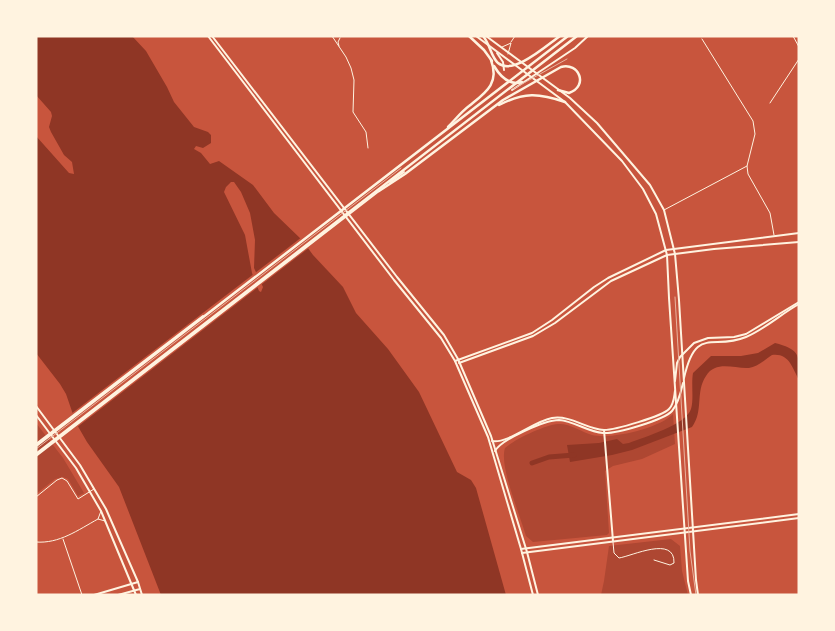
<svg xmlns="http://www.w3.org/2000/svg" width="835" height="631" font-family="Manrope,sans-serif">
	<style>
		.green { fill: #ae4732 }
		.water { fill: #8f3625; fill-rule: evenodd }
		.pier { fill: #c8553d }
		.lines { fill: none; stroke-linecap: round; stroke-linejoin: round }
		.river { stroke: #8f3625; stroke-width: 5 }
		.minor { stroke: #fff3e0; stroke-width: 1 }
		.tertiary { stroke: #fff3e0; stroke-width: 2 }
		.secondary { stroke: #fff3e0; stroke-width: 2 }
		.primary { stroke: #fff3e0; stroke-width: 2 }
		.trunk { stroke: #fff3e0; stroke-width: 2.5 }
		.rail { stroke: #e9b49f; stroke-width: 1 }
	</style>
	<rect width="100%" height="100%" fill="#c8553d"/>
	<!-- green -->
	<g class="green">
		<path d="M673,414L675,444L642,459L613,466L605,471L609,533L607,535L533,542L526,536C520,515 499,466 505,448C515,439 545,425 558,424C569,423 582,432 592,435C611,440 660,428 673,414Z"/>
		<path d="M36,423L63,458L84,493L78,496L68,479L63,477L55,479L36,494Z"/>
		<path d="M671,539L680,546L682,571L688,595H601L604,581L609,546Z"/>
	</g>
	<!-- water -->
	<g class="water">
		<path d="M36,36H132L146,51L167,87L174,102L194,127L208,132L211,135V143L203,148L196,146L194,149L201,153L210,164L219,161L253,185L274,213L302,240L313,255L343,287L356,313L388,349L419,392L457,472L471,480L476,488L506,595H161L119,487L87,442L76,423L66,394L60,384L36,353V136L69,173L74,174L72,162L64,155L51,132L49,127L52,116L51,112L36,95ZM231,182H234L241,192L250,213L255,240L254,268L263,287L261,292L259,291L252,273L245,235L224,192L226,187Z"/>
		<path d="M775,343C801,350 799,355 799,380C792,367 789,353 772,355C766,359 757,367 749,368C734,369 716,360 706,376C695,392 704,411 692,427L632,450L612,455L570,462L567,445L599,443L617,439L623,444L629,443C644,437 686,425 691,409C694,399 691,384 693,373L711,356H741L758,353Z"/>
	</g>
	<!-- pier -->
	<path class="pier" d="M302,237L310,247L76,428L71,414Z"/>
	<g class="lines">
		<!-- river -->
		<path class="river" d="M532,463L549,457L574,455"/>
		<!-- minor -->
		<g class="minor">
			<path d="M332,36L346,57L351,68L354,80L353,112L366,132L368,148"/>
			<path d="M793,36L799,47"/>
			<path d="M702,39L753,121L755,134L747,166L748,174L770,213L774,235"/>
			<path d="M511,42L515,36"/>
			<path d="M339,46L338,42L340,38"/>
			<path d="M502,47L511,43L508,54"/>
			<path d="M770,103L799,59"/>
			<path d="M664,210L747,166"/>
			<path d="M36,497L57,480L62,478L67,481L78,499L94,489"/>
			<path d="M101,511L98,519L105,521"/>
			<path d="M63,539L82,595"/>
			<path d="M36,542C59,544 78,530 98,519"/>
			<path d="M613,542L614,553L619,558C632,556 675,535 674,563L670,565L654,560"/>
		</g>
		<!-- tertiary -->
		<g class="tertiary">
			<path d="M455,361L532,333L552,320L594,287L608,278L666,250L799,233"/>
			<path d="M459,363L533,336L555,323L611,281L667,255L714,249L799,242"/>
			<path d="M684,378C696,325 712,351 746,337C765,329 781,314 799,304"/>
			<path d="M675,381L677,363L680,357L694,343L708,338L734,337L746,334L799,302"/>
			<path d="M604,430L613,541"/>
			<path d="M492,441C508,444 534,421 552,418C571,415 586,429 604,430C615,430 663,416 669,409C674,404 674,397 675,391"/>
			<path d="M495,451C502,439 545,420 559,420C574,421 588,432 603,433C616,434 664,420 672,411C678,404 681,392 683,383"/>
		</g>
		<!-- secondary -->
		<g class="secondary">
			<path d="M476,36L565,102L622,161L643,189L656,214L667,255L669,298L688,581L691,595"/>
			<path d="M486,36L570,98L597,123L650,185L664,210L675,254L679,300L696,580L698,595"/>
			<path d="M497,53L503,62L504,70"/>
			<path d="M512,90L575,48L588,36"/>
			<path d="M390,182L404,172"/>
			<path d="M36,444L203,316"/>
			<path d="M36,456L379,191"/>
			<path d="M94,595L138,582"/>
			<path d="M118,595L140,589"/>
		</g>
		<!-- primary -->
		<g class="primary">
			<path d="M208,36L394,280L441,338L455,361L488,437L521,549L533,595"/>
			<path d="M212,36L397,277L444,335L458,359L491,436L527,552L538,595"/>
			<path d="M36,406L80,465L106,509L138,582L142,595"/>
			<path d="M36,415L76,468L101,511L136,595"/>
			<path d="M521,549L799,514"/>
			<path d="M522,553L799,518"/>
		</g>
		<!-- trunk -->
		<g class="trunk">
			<path d="M469,36L484,50L492,61"/>
			<path d="M483,36C490,44 491,57 498,63C513,76 547,45 560,36"/>
			<path d="M494,66C500,76 509,86 522,82"/>
			<path d="M499,105C524,92 539,93 565,102"/>
			<path d="M448,127C455,120 461,112 469,106C485,93 500,84 491,60"/>
			<path d="M379,191L405,174L503,100L561,67C579,62 589,86 569,93L558,90"/>
			<path d="M36,446L568,36"/>
			<path d="M36,454L577,36"/>
		</g>
		<!-- rail -->
		<g class="rail">
			<path d="M513,89L567,59"/>
			<path d="M675,297L690,551L696,595"/>
			<path d="M36,449L401,168"/>
		</g>
	</g>
	<!-- border -->
	<rect width="835" height="631" fill="none" stroke="#fff3e0" stroke-width="75"/>
</svg>
